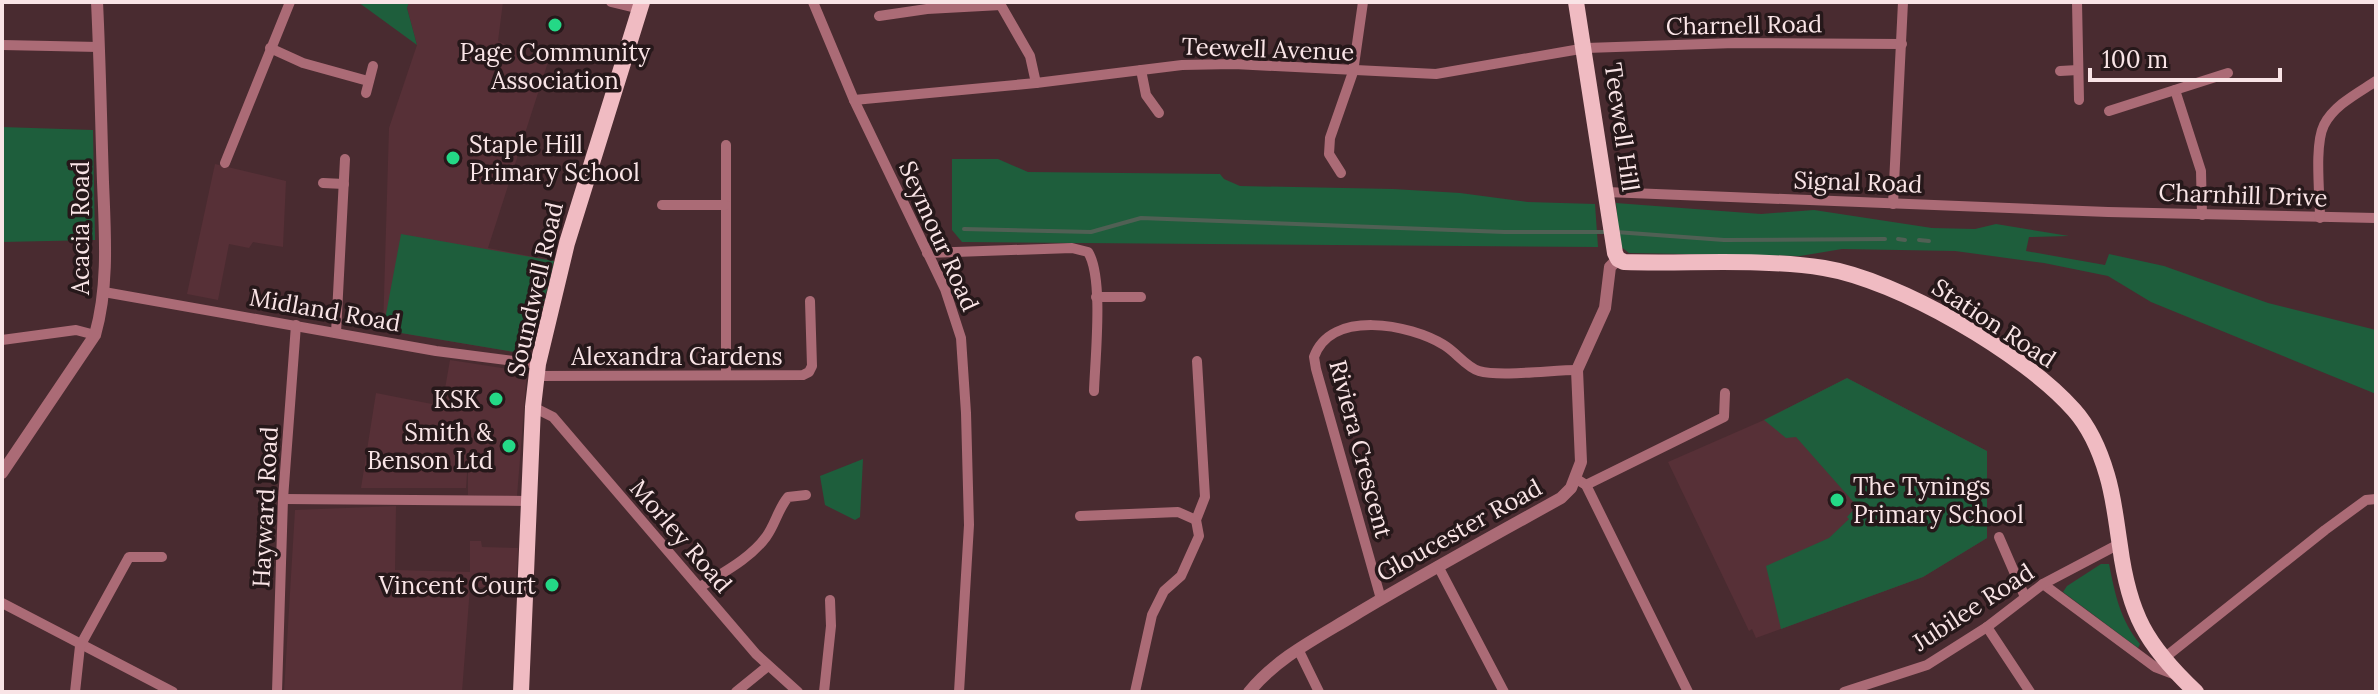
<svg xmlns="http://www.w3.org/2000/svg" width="2378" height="694" font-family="Lora,serif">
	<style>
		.built { fill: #573037 }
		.green { fill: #1e5e3c }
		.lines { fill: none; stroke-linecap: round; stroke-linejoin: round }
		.stream { stroke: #506054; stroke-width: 4 }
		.minor { stroke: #ab6b76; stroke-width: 10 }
		.tertiary { stroke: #ab6b76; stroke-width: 12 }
		.primary { stroke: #f0bbc2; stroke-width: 16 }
		.poi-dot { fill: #24d886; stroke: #26181a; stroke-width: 3 }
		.labels { text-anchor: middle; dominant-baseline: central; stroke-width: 7; stroke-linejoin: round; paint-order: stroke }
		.street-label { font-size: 24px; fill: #f9e4e6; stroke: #26181a }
		.poi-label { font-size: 24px; fill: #f9e4e6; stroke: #26181a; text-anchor: end }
	</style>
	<rect width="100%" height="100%" fill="#492b30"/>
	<!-- built -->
	<g class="built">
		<path d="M409,2H503L498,41L518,50V55L548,62L488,248L554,261L535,338L514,352L383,330L389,128L417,45L407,8Z"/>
		<path d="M215,164L286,181L283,247L253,242L249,248L229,244L218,300L187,294Z"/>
		<path d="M450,360L527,372L517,496L468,495V459L466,488H361L376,393L442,406Z"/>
		<path d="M1847,378L1987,451V538L1923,577L1756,638L1752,629L1749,631L1668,462L1764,420Z"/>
		<path d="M396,506L395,570L470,572V541H481L482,547L518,548L516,588L470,587L462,692H284L295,510Z"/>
	</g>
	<!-- green -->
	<g class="green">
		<path d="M358,2H409L407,8L417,45Z"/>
		<path d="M2,127L93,130L95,240L2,242Z"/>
		<path d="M952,159H998L1028,172L1220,174L1224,179L1240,186L1393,189L1460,193L1528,202L1595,204L1598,247L962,242L952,230Z"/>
		<path d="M1616,203L1761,214L1814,210L1932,228L1975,229L1996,224L2069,236L2029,237L2026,251L2105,265L2109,254L2164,266L2268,303L2376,330V394L2151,302L2108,276L2044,263L1955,251L1842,249L1800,256L1629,253L1620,246Z"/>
		<path d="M401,234L554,261L535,338L514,352L383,330Z"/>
		<path d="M1847,378L1987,451V538L1923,577L1781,629L1766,566L1829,538L1849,519L1847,517L1857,506L1796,437L1786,438L1764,420Z"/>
		<path d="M863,459L860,517L855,520L825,505L820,476Z"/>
		<path d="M2101,564H2109C2115,594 2120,620 2140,644L2138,648L2063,592L2067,586Z"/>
	</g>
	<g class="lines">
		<!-- stream -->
		<g class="stream">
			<path d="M964,229L1091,232L1141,218L1504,232H1607"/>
			<path d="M1616,232L1724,240L1885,239"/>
			<path d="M1898,239L1905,240"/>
			<path d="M1919,240L1929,241"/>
		</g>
		<!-- minor -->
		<g class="minor">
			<path d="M611,2L640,9"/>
			<path d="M813,2L854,100L945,289L961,338L966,413L969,525L959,692"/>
			<path d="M999,2L1030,56L1036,83"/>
			<path d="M2077,2L2079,100"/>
			<path d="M879,16L927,9L1001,5"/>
			<path d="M2,45L99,47"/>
			<path d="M270,48L303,63L368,81"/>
			<path d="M1141,70L1146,95L1159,113"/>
			<path d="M2060,71L2078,70"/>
			<path d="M2175,90L2201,171L2202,215"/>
			<path d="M366,93L373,66"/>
			<path d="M854,100L1036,83L1182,65L1234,64L1436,74L1586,48L1735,43L1902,44"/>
			<path d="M2109,111L2228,73"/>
			<path d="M726,145V375"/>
			<path d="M225,163L290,2"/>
			<path d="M1341,173L1329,154L1330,138L1353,72L1363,2"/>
			<path d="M323,183L344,184"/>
			<path d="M1606,192L2108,212L2376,218"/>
			<path d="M1893,204L1903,2"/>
			<path d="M662,205H725"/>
			<path d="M2320,218C2320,195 2314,145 2324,125C2334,105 2358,93 2376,81"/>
			<path d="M927,253L1072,248L1088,252C1104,277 1095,359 1094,391"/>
			<path d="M104,292L436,351L538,364"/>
			<path d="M1096,297H1141"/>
			<path d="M336,333L345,159"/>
			<path d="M2,340L76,330L95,335"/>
			<path d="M537,376L803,375L809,372L812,366L810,301"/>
			<path d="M533,407L553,417L756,654L798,692"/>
			<path d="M1575,478L1586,485L1688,692"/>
			<path d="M1586,485L1724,417L1725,393"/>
			<path d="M283,499L529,501"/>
			<path d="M1080,516L1178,512L1196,520"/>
			<path d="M1999,537L2025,597"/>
			<path d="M1438,566L1504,692"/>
			<path d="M2043,584L2155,667L2176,675"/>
			<path d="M700,587C722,573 750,559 766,537C775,525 778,509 788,497L806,495"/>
			<path d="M1381,599L1316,369L1314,357C1331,309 1410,324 1444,345C1456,352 1466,367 1479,371C1500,377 1553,370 1577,370"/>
			<path d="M2,603L173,692"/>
			<path d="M1987,627L2030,692"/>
			<path d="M1298,649L1319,692"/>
			<path d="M2163,659L2325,530L2366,500L2376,499"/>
			<path d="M75,692L80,646L129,557H162"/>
			<path d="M277,692L283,499L296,325"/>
			<path d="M736,692L768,666"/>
			<path d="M824,692L831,626L830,600"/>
			<path d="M1135,692L1152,615L1164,591L1181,576L1199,536L1196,520L1205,497L1197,361"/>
			<path d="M1844,692L1927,665L1987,627L2043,584L2119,544"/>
		</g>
		<!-- tertiary -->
		<g class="tertiary">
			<path d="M2,473L95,335C109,286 105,233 103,182C101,122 100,62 97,2"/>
			<path d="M1249,692C1277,658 1315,639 1353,616C1421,575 1491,537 1561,498L1571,488L1581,462L1577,370L1605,308L1610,267L1618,259"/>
		</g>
		<!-- primary -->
		<g class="primary">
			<path d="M1576,2L1615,253L1618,259L1624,262C1690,264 1759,258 1824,268C1898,280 2025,354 2074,410C2091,429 2100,451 2107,475C2114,498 2116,521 2120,546C2129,614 2146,645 2196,692"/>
			<path d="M521,692L533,407L538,364L567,243L642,2"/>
		</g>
	</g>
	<!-- markers -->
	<g class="poi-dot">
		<circle cx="555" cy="25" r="8"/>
		<circle cx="453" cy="158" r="8"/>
		<circle cx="496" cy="399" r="8"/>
		<circle cx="509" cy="446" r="8"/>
		<circle cx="1837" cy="500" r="8"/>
		<circle cx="552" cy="585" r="8"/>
	</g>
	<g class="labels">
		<!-- street labels -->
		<g class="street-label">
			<text transform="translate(1744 25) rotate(-1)">Charnell Road</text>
			<text transform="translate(1268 49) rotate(2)">Teewell Avenue</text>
			<text transform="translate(1622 127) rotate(82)">Teewell Hill</text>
			<text transform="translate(1858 182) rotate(2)">Signal Road</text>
			<text transform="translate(2243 195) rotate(2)">Charnhill Drive</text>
			<text transform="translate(80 228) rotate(-90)">Acacia Road</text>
			<text transform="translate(939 236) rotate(66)">Seymour Road</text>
			<text transform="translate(535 289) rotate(-77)">Soundwell Road</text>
			<text transform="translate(325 310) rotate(10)">Midland Road</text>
			<text transform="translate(1994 323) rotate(33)">Station Road</text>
			<text x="677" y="356">Alexandra Gardens</text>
			<text transform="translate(1361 449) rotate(75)">Riviera Crescent</text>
			<text transform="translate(265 507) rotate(-87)">Hayward Road</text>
			<text transform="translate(1459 530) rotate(-29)">Gloucester Road</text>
			<text transform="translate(681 536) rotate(49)">Morley Road</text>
			<text transform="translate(1973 607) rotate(-33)">Jubilee Road</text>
		</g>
		<!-- poi labels -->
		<g class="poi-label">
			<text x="555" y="52" text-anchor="middle">Page Community<tspan x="555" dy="28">Association</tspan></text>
			<text x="469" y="144" text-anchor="start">Staple Hill<tspan x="469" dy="28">Primary School</tspan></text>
			<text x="480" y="399">KSK</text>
			<text x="493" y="432">Smith &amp;<tspan x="493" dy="28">Benson Ltd</tspan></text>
			<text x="1853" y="486" text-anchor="start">The Tynings<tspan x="1853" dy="28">Primary School</tspan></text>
			<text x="536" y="585">Vincent Court</text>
		</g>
	</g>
	<!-- border -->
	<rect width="2378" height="694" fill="none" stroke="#f9e4e6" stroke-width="8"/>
	<!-- scale -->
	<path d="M2090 68v12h190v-12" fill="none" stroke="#f9e4e6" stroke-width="4"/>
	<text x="2102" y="68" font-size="24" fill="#f9e4e6" stroke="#26181a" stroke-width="6" paint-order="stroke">100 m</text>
</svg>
